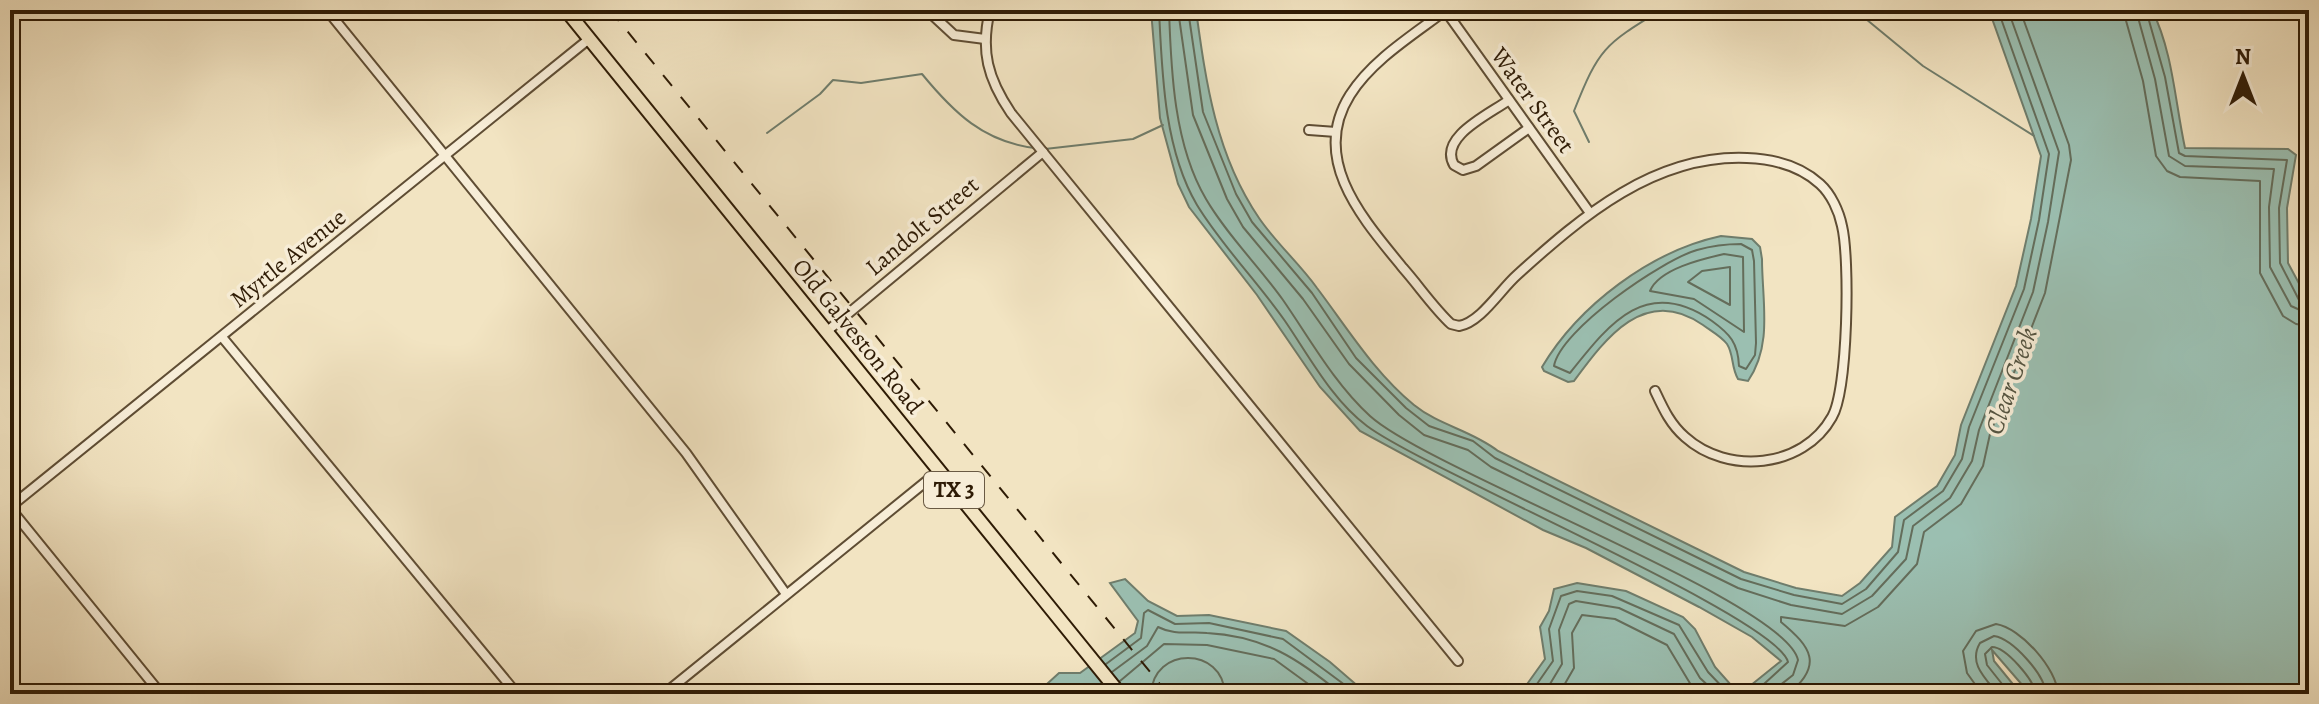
<svg xmlns="http://www.w3.org/2000/svg" width="2319" height="704" font-family="Alegreya,serif">
	<style>
		.water { fill: #9bbfb1; stroke: #6f7d6c; stroke-width: 2 }
		.lines { fill: none; stroke-linecap: round; stroke-linejoin: round }
		.shore { stroke: #646d5b; stroke-width: 2 }
		.stream { stroke: #6f7d6c; stroke-width: 2 }
		.street-casing { stroke: #5f4d34; stroke-width: 12 }
		.primary-casing { stroke: #2e1b05; stroke-width: 16 }
		.street { stroke: #f7edd7; stroke-width: 8 }
		.primary { stroke: #f2e4c2; stroke-width: 12 }
		.rail { stroke: #2e1b05; stroke-width: 2; stroke-dasharray: 14 14; stroke-linecap: butt }
		.labels { text-anchor: middle; dominant-baseline: central; stroke-width: 7; stroke-linejoin: round; paint-order: stroke }
		.shield { fill: #f7edd7; stroke: #6a5a44; stroke-width: 2 }
		.shield-label { font-size: 22px; font-weight: bold; fill: #2e1b05 }
		.street-label { font-size: 24px; fill: #2e1b05; stroke: #f7edd7 }
		.water-label { font-size: 26px; font-style: italic; fill: #545441; stroke: #f7edd7 }
	</style>
	<rect width="100%" height="100%" fill="#f2e4c2"/>
	<filter id="stains"><feTurbulence type="fractalNoise" baseFrequency=".0025" numOctaves="4"/><feColorMatrix values="0 0 0 0 .2 0 0 0 0 .09 0 0 0 0 .02 0 0 0 .5 -.17"/></filter>
	<radialGradient id="worn" r=".72"><stop offset=".6" stop-color="#630" stop-opacity="0"/><stop offset="1" stop-color="#630" stop-opacity=".3"/></radialGradient>
	<!-- water -->
	<g class="water">
		<path d="M1151,10H1196C1206,83 1216,155 1259,218C1276,243 1299,263 1317,288C1348,329 1374,372 1414,405C1440,426 1471,430 1498,451L1744,572L1796,588L1842,596L1860,583L1892,547L1895,517L1937,486L1955,455L1961,425L2016,286L2031,219L2041,156L1989,10H2152C2173,52 2175,102 2185,148L2288,149L2296,155L2287,208L2288,263L2309,302V694H2030L1992,650L1994,661L2021,694H1740L1781,661L1752,637L1699,607L1586,548L1543,530L1360,431L1320,387L1257,295L1189,207L1178,184L1160,118Z"/>
		<path d="M1721,236L1752,239L1760,247L1762,259C1762,301 1773,345 1748,381L1738,379C1731,367 1734,355 1727,344C1721,336 1711,331 1703,325C1645,284 1605,339 1574,381L1568,382L1544,371L1542,367C1579,305 1651,251 1721,236Z"/>
		<path d="M1125,579L1148,601L1177,616L1209,615L1286,631L1330,662L1367,694H1198L1188,686L1176,694H1036L1059,673H1080L1135,633L1138,621L1110,583Z"/>
		<path d="M1577,583L1626,591L1683,617L1695,629L1715,667L1739,694H1520L1545,659L1540,627L1549,611L1554,589Z"/>
	</g>
	<g class="lines">
		<!-- shore -->
		<g class="shore">
			<path d="M1159,10C1162,73 1164,149 1197,205C1222,246 1257,281 1285,321C1309,356 1332,400 1367,426C1427,471 1777,617 1788,662L1753,694"/>
			<path d="M1169,10C1171,71 1174,145 1206,199C1227,235 1258,265 1283,300C1310,339 1334,383 1370,416C1432,472 1786,601 1798,660L1793,675L1769,694"/>
			<path d="M1178,10L1193,115L1227,199L1243,227L1303,299L1349,364L1399,415L1424,435L1468,450L1491,467L1738,588L1791,605L1842,614L1872,596L1906,559L1913,526L1950,498L1972,461L1979,430L2033,292L2048,222L2059,152L2008,10"/>
			<path d="M1188,10L1203,112L1236,194L1252,222L1312,293L1356,358L1406,408L1429,426L1473,441L1495,458L1741,579L1794,595L1842,604L1866,589L1898,552L1904,520L1943,491L1962,459L1969,427L2024,289L2039,220L2049,154L1998,10"/>
			<path d="M2123,10L2143,81L2156,156L2167,171L2180,177L2260,181V273L2283,316L2296,324L2309,326"/>
			<path d="M2136,10L2155,79L2169,156L2185,166L2274,169L2269,207L2270,267L2291,306L2309,314"/>
			<path d="M2146,10L2165,77L2179,153L2185,156L2287,160L2279,208L2280,263L2299,300L2309,304"/>
			<path d="M1741,244L1752,250L1754,261L1756,343L1755,355L1746,369L1739,366C1738,343 1730,334 1712,321C1646,275 1609,324 1570,373L1554,366C1560,330 1662,260 1697,250C1711,246 1726,244 1741,244Z"/>
			<path d="M1724,254L1743,257L1744,332L1694,299L1650,291C1659,269 1702,259 1724,254Z"/>
			<path d="M1730,267V305L1688,282L1702,271Z"/>
			<path d="M1106,664L1141,638L1144,613L1148,610L1175,624L1209,623L1283,639L1357,694"/>
			<path d="M1112,672L1147,646L1158,627C1176,636 1188,631 1207,633C1264,636 1299,659 1341,694"/>
			<path d="M1120,681L1164,644L1207,645L1274,659L1322,694"/>
			<path d="M1151,694C1153,646 1223,646 1225,694"/>
			<path d="M1530,694L1553,661L1549,629L1561,596L1577,591L1612,596L1679,625L1708,672L1729,694"/>
			<path d="M1544,694L1562,664L1559,630L1569,604L1576,601L1619,608L1674,634L1700,678L1717,694"/>
			<path d="M1559,694L1574,668L1572,633L1582,615L1615,619L1667,645L1691,685L1701,694"/>
			<path d="M1788,694C1824,665 1811,647 1781,622V617L1845,626L1878,607L1917,564L1924,532L1961,504L1983,466L1990,434L2045,293L2071,160L2069,145L2020,10"/>
			<path d="M1982,694L1967,673L1963,651L1976,631L1996,624C2021,628 2057,669 2058,694"/>
			<path d="M1998,694C1985,678 1968,663 1980,643L1994,636C2013,639 2045,675 2046,694"/>
			<path d="M2010,694L1987,665L1985,654L1992,647C2006,647 2034,680 2036,694"/>
		</g>
		<!-- stream -->
		<g class="stream">
			<path d="M1855,10L1923,66L2034,136"/>
			<path d="M767,133L820,94L833,80L861,83L922,74C954,113 984,142 1035,148"/>
			<path d="M1589,142L1574,111C1599,48 1604,45 1661,10"/>
			<path d="M1045,149L1133,139L1163,125"/>
		</g>
		<defs>
			<g id="street">
				<path d="M327,10L686,453L786,594"/>
				<path d="M927,10L954,35L985,39"/>
				<path d="M990,10C980,51 988,79 1011,113L1458,661"/>
				<path d="M1445,10L1590,213"/>
				<path d="M1446,10C1413,35 1372,60 1350,95C1309,160 1364,220 1403,268C1419,286 1433,307 1451,324L1459,326C1481,322 1500,290 1517,275C1582,216 1655,154 1747,158C1774,159 1799,165 1820,184C1831,194 1839,211 1842,226C1850,259 1848,390 1832,417C1803,469 1727,475 1685,437C1670,424 1663,408 1655,391"/>
				<path d="M1509,100C1490,114 1438,137 1454,165L1463,170L1476,166L1529,128"/>
				<path d="M1309,130L1336,132"/>
				<path d="M826,332L1043,152"/>
				<path d="M222,337L517,694"/>
				<path d="M10,507L589,39"/>
				<path d="M10,508L161,694"/>
				<path d="M664,694L939,471"/>
			</g>
			<path id="primary" d="M566,10L1120,694"/>
		</defs>
		<!-- street casing -->
		<use href="#street" class="street-casing"/>
		<!-- primary casing -->
		<use href="#primary" class="primary-casing"/>
		<!-- street -->
		<use href="#street" class="street"/>
		<!-- primary -->
		<use href="#primary" class="primary"/>
		<!-- rail -->
		<path class="rail" d="M610,10L1168,694"/>
	</g>
	<g class="labels">
		<!-- shield labels -->
		<rect class="shield" x="924" y="472" width="60" height="36" rx="6"/>
		<g class="shield-label">
			<text x="954" y="490">TX 3</text>
		</g>
		<!-- street labels -->
		<g class="street-label">
			<text transform="translate(1533 100) rotate(54)">Water Street</text>
			<text transform="translate(922 226) rotate(-40)">Landolt Street</text>
			<text transform="translate(288 258) rotate(-39)">Myrtle Avenue</text>
			<text transform="translate(858 336) rotate(51)">Old Galveston Road</text>
		</g>
		<!-- water labels -->
		<g class="water-label">
			<text transform="translate(2011 381) rotate(-71)">Clear Creek</text>
		</g>
	</g>
	<!-- margin -->
	<rect width="2319" height="704" fill="none" stroke="#f2e4c2" stroke-width="40"/>
	<rect x="12" y="12" width="2295" height="680" fill="none" stroke="#2e1b05" stroke-width="4"/>
	<rect x="20" y="20" width="2279" height="664" fill="none" stroke="#2e1b05" stroke-width="2"/>
	<!-- north arrow -->
	<g transform="translate(2243 76)" stroke="#f7edd7" stroke-width="6" paint-order="stroke">
	<path d="M0-6L14 30L0 20L-14 30Z" fill="#2e1b05"/>
	<text y="-12" font-size="22" font-weight="bold" text-anchor="middle" fill="#2e1b05">N</text>
	</g>
	<rect width="100%" height="100%" filter="url(#stains)"/>
	<rect width="100%" height="100%" fill="url(#worn)"/>
</svg>
